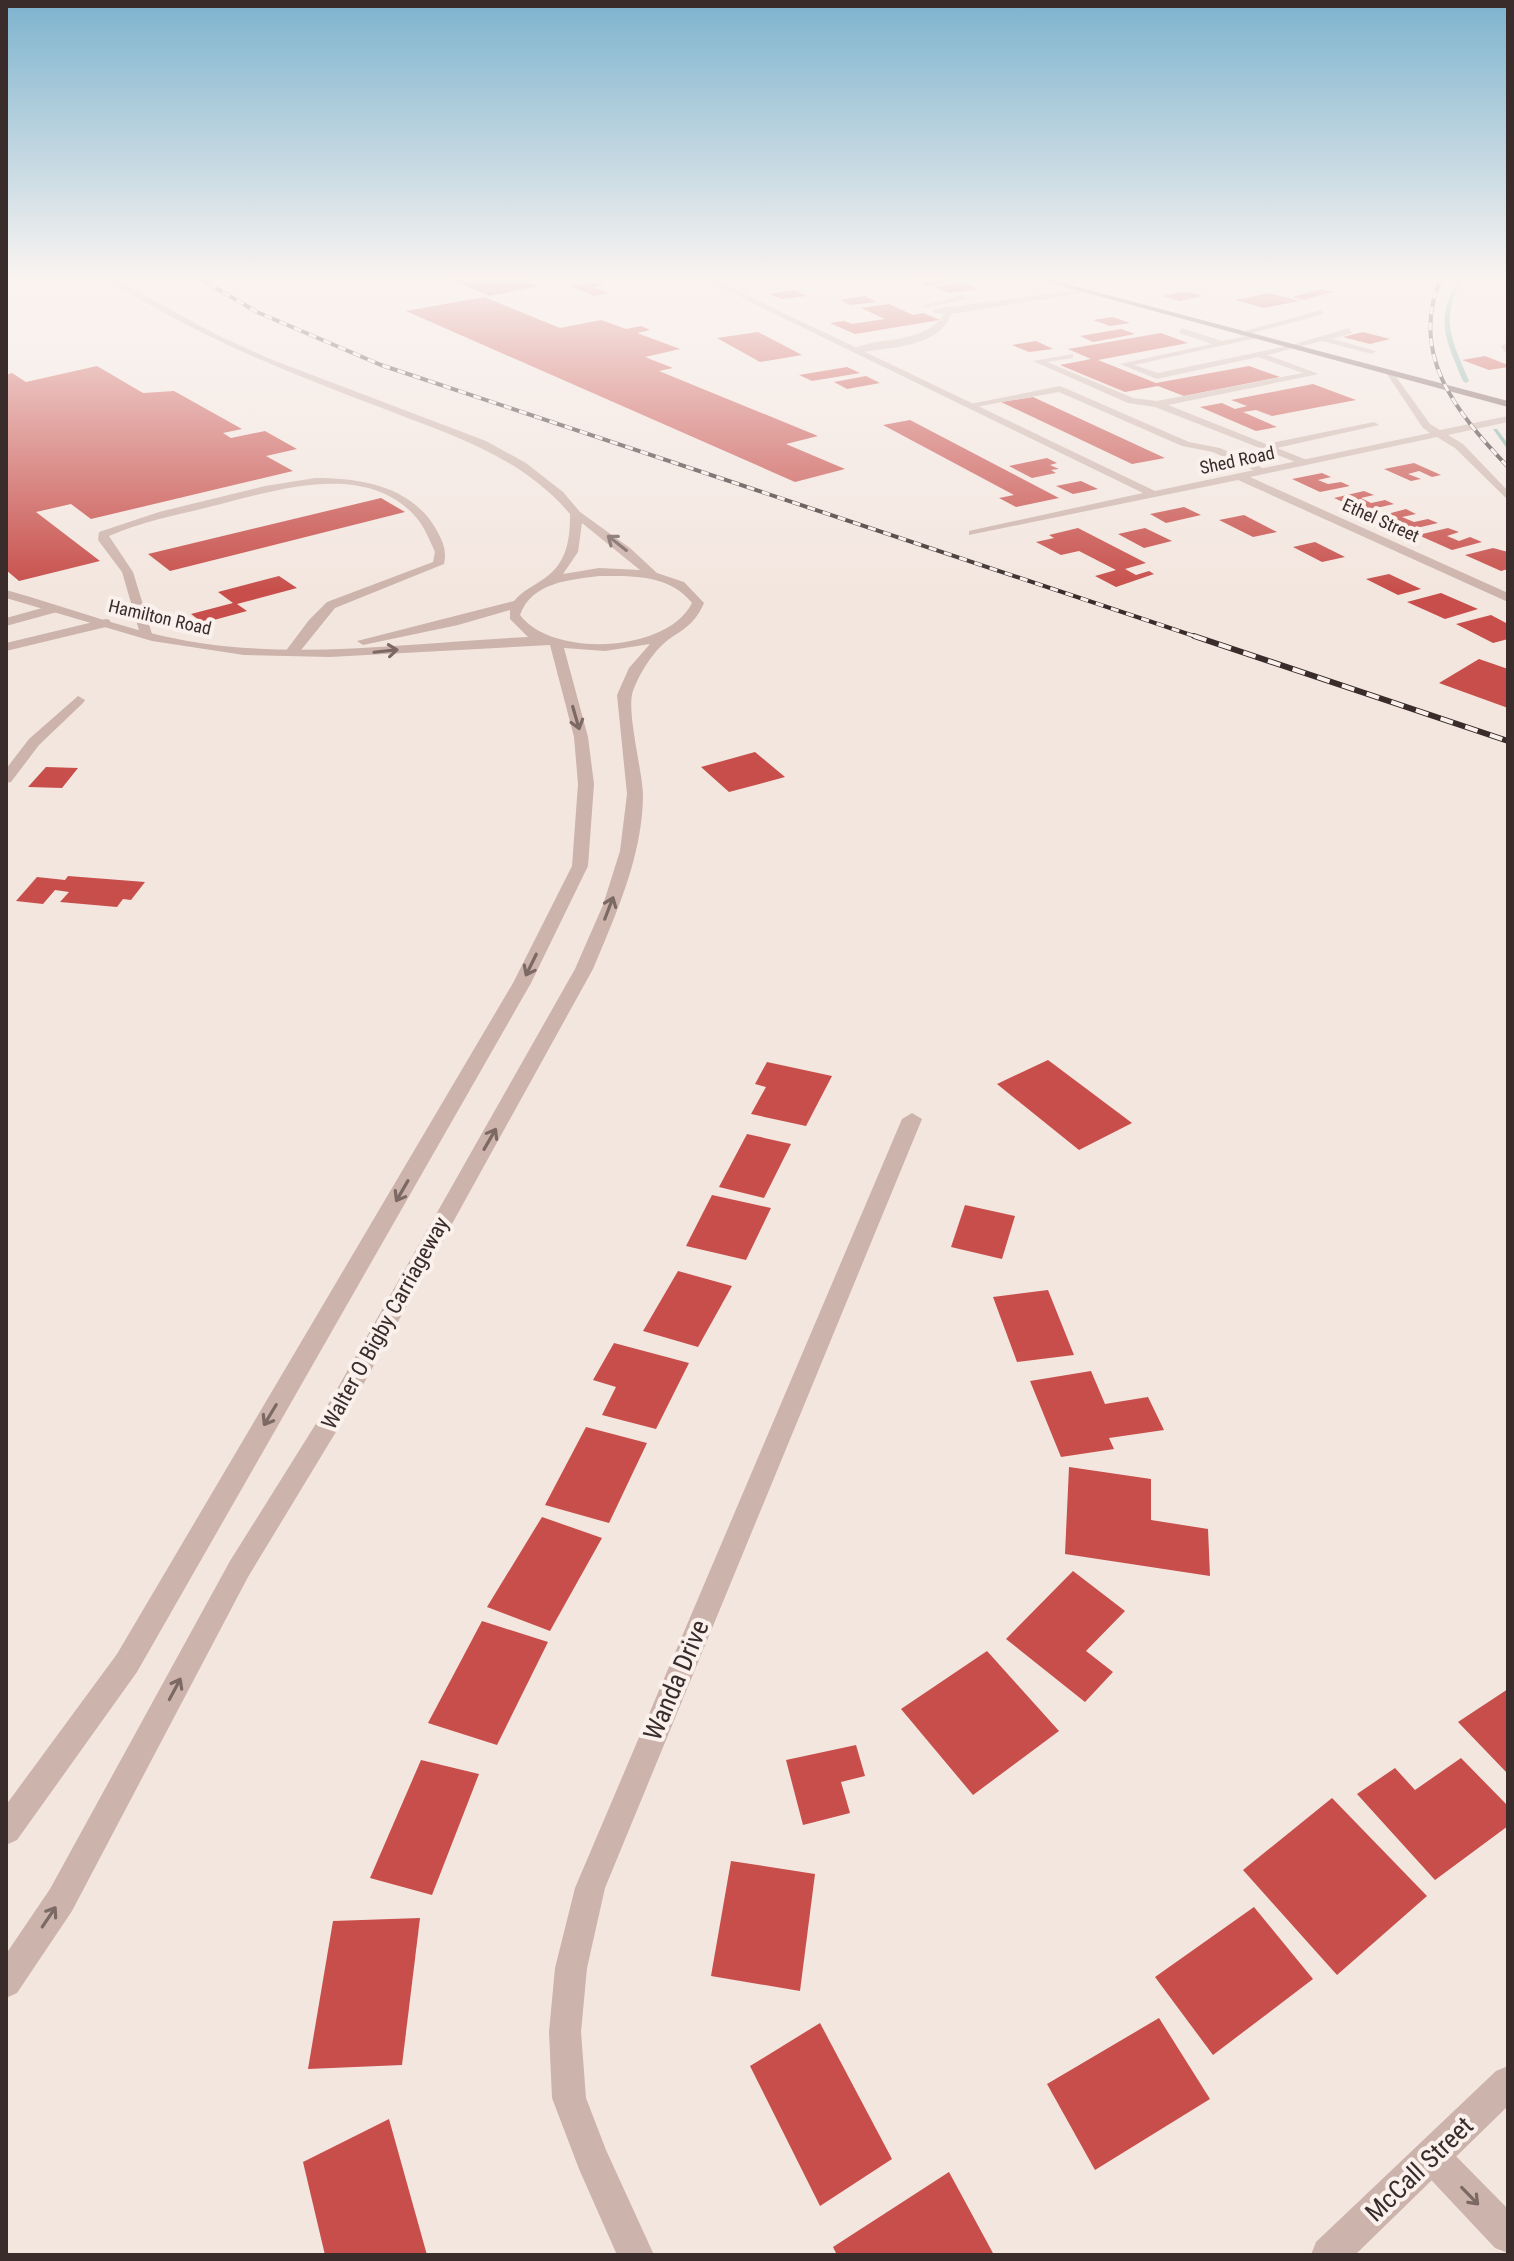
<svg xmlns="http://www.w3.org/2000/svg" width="1514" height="2261" font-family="'Roboto Condensed',sans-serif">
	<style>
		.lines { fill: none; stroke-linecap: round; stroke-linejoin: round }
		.stream { fill: #7eb1a8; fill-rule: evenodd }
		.building { fill: #c74e4a }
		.lane { fill: #ccb3ab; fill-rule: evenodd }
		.street { fill: #ccb3ab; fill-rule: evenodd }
		.primary { fill: #7c5f5b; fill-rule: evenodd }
		.rail-far1-casing { stroke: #3a2c2a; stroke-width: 4 }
		.rail-casing { stroke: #3a2c2a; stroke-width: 6 }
		.rail-far1 { stroke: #faf1ec; stroke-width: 3; stroke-dasharray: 8; stroke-linecap: butt }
		.rail { stroke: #faf1ec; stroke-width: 4; stroke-dasharray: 13; stroke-linecap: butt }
		.oneway { stroke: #7c6964 }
		.labels { text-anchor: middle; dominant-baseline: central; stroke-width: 8; stroke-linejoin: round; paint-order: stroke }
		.far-street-label { font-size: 18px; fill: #3a2c2a; stroke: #faf1ec }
		.street-label { font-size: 22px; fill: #3a2c2a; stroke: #faf1ec }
		.near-street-label { font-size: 26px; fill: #3a2c2a; stroke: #faf1ec }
	</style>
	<rect width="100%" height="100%" fill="#f3e6df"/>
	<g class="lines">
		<!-- stream -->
		<g class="stream">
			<path d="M1460,276H1464C1439,321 1451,337 1469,381L1466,383L1463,381C1445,337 1434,320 1460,276Z"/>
			<path d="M1493,429H1497L1508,444V450Z"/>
		</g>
	</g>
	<!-- building -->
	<g class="building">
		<path d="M440,276H509L538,286L490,296Z"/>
		<path d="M943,277L952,281L927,286L915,280Z"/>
		<path d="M599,282L605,285L592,287L610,293L594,296L570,286Z"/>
		<path d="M962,283L978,289L949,293L934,287Z"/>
		<path d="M1322,289L1333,292L1303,300L1292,297Z"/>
		<path d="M795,290L807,296L782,299L770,294Z"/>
		<path d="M1181,292L1193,293L1203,296L1180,301L1163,296Z"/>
		<path d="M1269,293L1299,301L1264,308L1235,300Z"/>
		<path d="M865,296L876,302L850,305L840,300Z"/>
		<path d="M484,297L560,328L601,320L626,329L641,326L650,330L637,333L680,349L645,357L673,368L659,371L818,436L786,444L845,469L795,482L406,311Z"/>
		<path d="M889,304L913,315L923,313L940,320L855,334L830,323L844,321L852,324L885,319L861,308Z"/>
		<path d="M1113,317L1130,323L1110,326L1093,320Z"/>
		<path d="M1121,329L1135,334L1093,342L1080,336Z"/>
		<path d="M758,332L802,355L760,362L717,338Z"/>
		<path d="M1363,332L1390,339L1370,344L1343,337Z"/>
		<path d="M1161,333L1188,343L1098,360L1156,383L1249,366L1280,377L1184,396L1158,386L1125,392L1060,365L1091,359L1068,349Z"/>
		<path d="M1036,341L1053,349L1029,352L1012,345Z"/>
		<path d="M1485,356L1508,365V367L1489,370L1462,360Z"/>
		<path d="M97,366L143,393L174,391L242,429L223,433L231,438L265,431L297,449L266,456L293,471L91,519L71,504L36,512L100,561L19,581L6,570V375L12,373L26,382Z"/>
		<path d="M847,367L860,373L812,381L799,375Z"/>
		<path d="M866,376L880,383L847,389L834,382Z"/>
		<path d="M1313,384L1356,400L1272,416L1256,410L1243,412L1277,427L1256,431L1200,407L1222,403L1235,409L1247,406L1231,400Z"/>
		<path d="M1033,397L1165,458L1132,464L1001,402Z"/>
		<path d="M910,420L1059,498L1016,507L999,498L1014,495L883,425Z"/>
		<path d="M1047,458L1057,463L1050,465L1059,469L1051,470L1056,473L1032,478L1009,466Z"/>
		<path d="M1414,463L1441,475L1432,477L1419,471L1408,474L1421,479L1411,481L1384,469Z"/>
		<path d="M1322,473L1331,477L1318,480L1328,484L1341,482L1350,486L1320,492L1292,479Z"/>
		<path d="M1081,481L1098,489L1073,494L1056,486Z"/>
		<path d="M1364,491L1374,495L1361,498L1371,503L1385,500L1394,504L1363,511L1334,498Z"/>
		<path d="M381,498L405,512L170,571L148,554Z"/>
		<path d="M1184,507L1201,515L1166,523L1150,514Z"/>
		<path d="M1406,509L1416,514L1402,517L1414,522L1428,519L1438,523L1408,530L1376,517Z"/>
		<path d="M1244,515L1277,532L1253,537L1219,520Z"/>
		<path d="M1078,528L1146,563L1125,569L1136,575L1149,571L1154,574L1116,587L1095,576L1116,570L1079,551L1061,555L1036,542L1054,538L1049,535Z"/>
		<path d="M1145,528L1172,541L1144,548L1118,534Z"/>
		<path d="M1448,528L1459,532L1447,536L1459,541L1470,537L1482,542L1452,550L1418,535Z"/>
		<path d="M1315,542L1345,557L1322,562L1293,547Z"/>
		<path d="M1493,548L1508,552V569L1501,571L1465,555Z"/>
		<path d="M1389,574L1421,589L1398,595L1366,579Z"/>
		<path d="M279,576L297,588L237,604L247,611L203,623L191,614L233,603L218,592Z"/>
		<path d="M1441,593L1478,609L1445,619L1407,602Z"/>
		<path d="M1491,615L1508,624V639L1493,643L1456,624Z"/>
		<path d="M1479,659L1508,669V708L1439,683Z"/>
		<path d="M755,752L785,777L729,792L701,767Z"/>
		<path d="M46,767L78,768L62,788L28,787Z"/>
		<path d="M68,876L145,882L131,900L123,899L117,907L60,902L69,892L55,890L43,904L16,901L37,877L65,880Z"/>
		<path d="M1048,1060L1132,1123L1079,1150L997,1084Z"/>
		<path d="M767,1062L832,1076L806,1126L751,1114L766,1087L755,1084Z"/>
		<path d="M747,1134L791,1144L764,1198L719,1187Z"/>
		<path d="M712,1195L771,1208L746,1260L686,1246Z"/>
		<path d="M965,1205L1015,1216L1002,1259L951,1247Z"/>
		<path d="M678,1271L732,1286L698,1347L643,1331Z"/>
		<path d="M1048,1290L1074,1355L1017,1362L993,1297Z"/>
		<path d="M614,1343L689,1363L656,1429L602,1415L616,1387L593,1380Z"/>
		<path d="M1091,1371L1105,1404L1148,1397L1164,1430L1109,1438L1114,1449L1061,1457L1030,1381Z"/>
		<path d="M586,1427L647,1443L609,1523L545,1505Z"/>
		<path d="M1069,1467L1151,1479V1520L1208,1529L1210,1576L1065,1554Z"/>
		<path d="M542,1517L602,1538L550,1631L487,1607Z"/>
		<path d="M1073,1571L1125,1611L1086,1651L1113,1672L1085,1702L1006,1639Z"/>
		<path d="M482,1621L548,1642L497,1745L428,1723Z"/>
		<path d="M987,1651L1059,1731L973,1795L901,1709Z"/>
		<path d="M1508,1689V1774L1458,1722Z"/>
		<path d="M856,1745L865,1776L841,1782L850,1813L803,1825L786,1760Z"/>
		<path d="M1461,1758L1508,1806V1826L1435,1880L1357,1794L1395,1768L1415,1790Z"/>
		<path d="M421,1760L479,1774L432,1895L370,1878Z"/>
		<path d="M1332,1798L1427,1896L1337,1975L1243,1870Z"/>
		<path d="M731,1861L815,1874L800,1991L711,1976Z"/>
		<path d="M1254,1907L1313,1979L1213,2055L1155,1977Z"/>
		<path d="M420,1918L402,2065L308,2069L333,1921Z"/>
		<path d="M1159,2018L1210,2099L1095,2170L1047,2084Z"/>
		<path d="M820,2023L892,2159L820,2206L750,2066Z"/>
		<path d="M389,2119L427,2255H325L303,2162Z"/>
		<path d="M949,2172L994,2255H837L833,2247Z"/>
	</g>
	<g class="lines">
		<!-- lane -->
		<g class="lane">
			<path d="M1087,289L1084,293L951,314C940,348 884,348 855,353L851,350C880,335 916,346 942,318L943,314L933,313V309Z"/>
			<path d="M963,295L966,299L925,308L921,306Z"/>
			<path d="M1321,310L1324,314L1241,336L1237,333Z"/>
			<path d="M1182,328L1222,341L1257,334L1261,337L1134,365L1158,373L1292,345L1349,328L1352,333L1332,339L1376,351L1372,354L1322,341L1267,355L1319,374L1168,405L1266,444L1374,422L1379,425L1277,448L1307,460L1308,462L1303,465L1155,407L1128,403L1033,361L1073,354V358L1047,362L1133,398L1157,401L1303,373L1258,357L1157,379L1120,364L1212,344L1179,333Z"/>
			<path d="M1508,341V355L1501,347Z"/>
			<path d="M1060,386L1189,442L1220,448L1269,471L1260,473L1213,452L1182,446L1059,392L970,408L965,405Z"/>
			<path d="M315,478C361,478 411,486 436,529C443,542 447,550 444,564L335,608L297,655H287L285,652L309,620L327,602L433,562L435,552C429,539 424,525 414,515C365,462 280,489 221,504C183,514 145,520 109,536L133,572L152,634L141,637L122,572L98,540L99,532L159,512L265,486Z"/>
			<path d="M53,605L59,609L57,612L6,626V618Z"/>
			<path d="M106,619L110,620V626L6,651V643Z"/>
			<path d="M1432,2139L1444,2144L1508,2209V2253L1495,2248L1420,2168L1415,2156L1420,2144Z"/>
		</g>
		<!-- street -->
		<g class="street">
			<path d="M101,276H110L215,334L270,359L486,441L526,463L563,492L580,512L630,548L657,573L684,582L704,603C696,621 688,627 672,637C655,648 640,672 633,691C626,710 642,769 643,794C643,855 616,914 593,969L348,1412L248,1577L72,1911L17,1993L6,1998V1954L50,1889L230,1561L332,1398L575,969L603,905L620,851L627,794L617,695L629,668L650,644L605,651L564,648L588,737L594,784L588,866L531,983L137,1672L17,1840L6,1845V1805L117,1654L513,983L572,866L578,784L574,737L550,645L330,657L244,655L152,641L6,598V590C71,608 133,633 200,643C308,659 419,642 528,637L510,619V610L458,625L363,645L357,641L514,601C523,590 534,586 545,578C567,562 570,540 570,514C521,456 451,435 382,408C305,379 231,350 159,310C140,299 118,289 101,276ZM582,523L640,570L599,568L563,574L578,552ZM599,576C632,576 669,574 692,603C667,653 552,658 520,615C532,582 569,580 599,576Z"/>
			<path d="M697,276H707L1155,491L1430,433L1423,428L1387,374L1392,371L1430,424L1440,430L1508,416V422L1448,435L1463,444L1508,491V500L1455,448L1437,437L1250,477L1508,593V602L1238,480L969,535V531L973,530L1143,493Z"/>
			<path d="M78,696L85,700L83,703L39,745L11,782L6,783V769L29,739Z"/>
			<path d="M912,1113L922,1119L605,1888L587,1968L581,2032L586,2098L606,2150L654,2255H617L579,2169L552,2098L549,2032L555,1968L575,1888L902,1119Z"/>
			<path d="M1508,2066V2106L1355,2255H1311L1316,2242L1496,2071Z"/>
		</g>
		<!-- primary -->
		<path class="primary" d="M1024,276H1036L1508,401V407Z"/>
		<defs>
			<g id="rail-far1">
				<path d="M195,276L257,312L381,365L1200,638"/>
				<path d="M1442,276C1407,353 1456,412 1508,467"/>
			</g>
			<path id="rail" d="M1194,636L1508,741"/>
		</defs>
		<!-- rail-far1 casing -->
		<use href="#rail-far1" class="rail-far1-casing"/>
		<!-- rail casing -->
		<use href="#rail" class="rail-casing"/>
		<!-- rail-far1 -->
		<use href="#rail-far1" class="rail-far1"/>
		<!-- rail -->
		<use href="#rail" class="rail"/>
	</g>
	<!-- one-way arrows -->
	<defs><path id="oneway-shaft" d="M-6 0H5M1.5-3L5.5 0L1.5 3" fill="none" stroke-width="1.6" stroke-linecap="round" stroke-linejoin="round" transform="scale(2)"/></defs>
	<g class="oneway">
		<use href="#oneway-shaft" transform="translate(617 543) rotate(-142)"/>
		<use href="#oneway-shaft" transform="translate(386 651) rotate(-6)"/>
		<use href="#oneway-shaft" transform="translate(576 718) rotate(74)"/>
		<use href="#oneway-shaft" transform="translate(609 908) rotate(-69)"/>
		<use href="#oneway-shaft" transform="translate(531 965) rotate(116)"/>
		<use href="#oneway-shaft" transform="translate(490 1139) rotate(-60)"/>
		<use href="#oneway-shaft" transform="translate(402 1191) rotate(120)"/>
		<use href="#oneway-shaft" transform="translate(270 1415) rotate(121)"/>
		<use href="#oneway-shaft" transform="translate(175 1689) rotate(-62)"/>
		<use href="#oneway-shaft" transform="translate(49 1917) rotate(-56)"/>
		<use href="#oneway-shaft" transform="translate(1470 2196) rotate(46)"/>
	</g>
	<!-- sky -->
	<linearGradient id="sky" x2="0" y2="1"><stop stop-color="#7db3ce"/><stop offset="0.47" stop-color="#faf4f1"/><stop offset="1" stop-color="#faf4f1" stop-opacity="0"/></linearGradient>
	<rect width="1514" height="592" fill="url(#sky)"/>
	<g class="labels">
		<!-- far-street labels -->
		<g class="far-street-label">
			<text transform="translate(1237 460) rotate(-12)">Shed Road</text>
			<text transform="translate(1381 520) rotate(24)">Ethel Street</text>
			<text transform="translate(160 617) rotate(13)">Hamilton Road</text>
		</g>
		<!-- street labels -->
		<g class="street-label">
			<text transform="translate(385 1323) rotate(-61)">Walter O Bigby Carriageway</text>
		</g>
		<!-- near-street labels -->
		<g class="near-street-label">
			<text transform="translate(676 1680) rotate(-67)">Wanda Drive</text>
			<text transform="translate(1419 2169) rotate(-44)">McCall Street</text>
		</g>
	</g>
	<!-- border -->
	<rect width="1514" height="2261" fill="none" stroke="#3a2c2a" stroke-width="16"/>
</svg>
